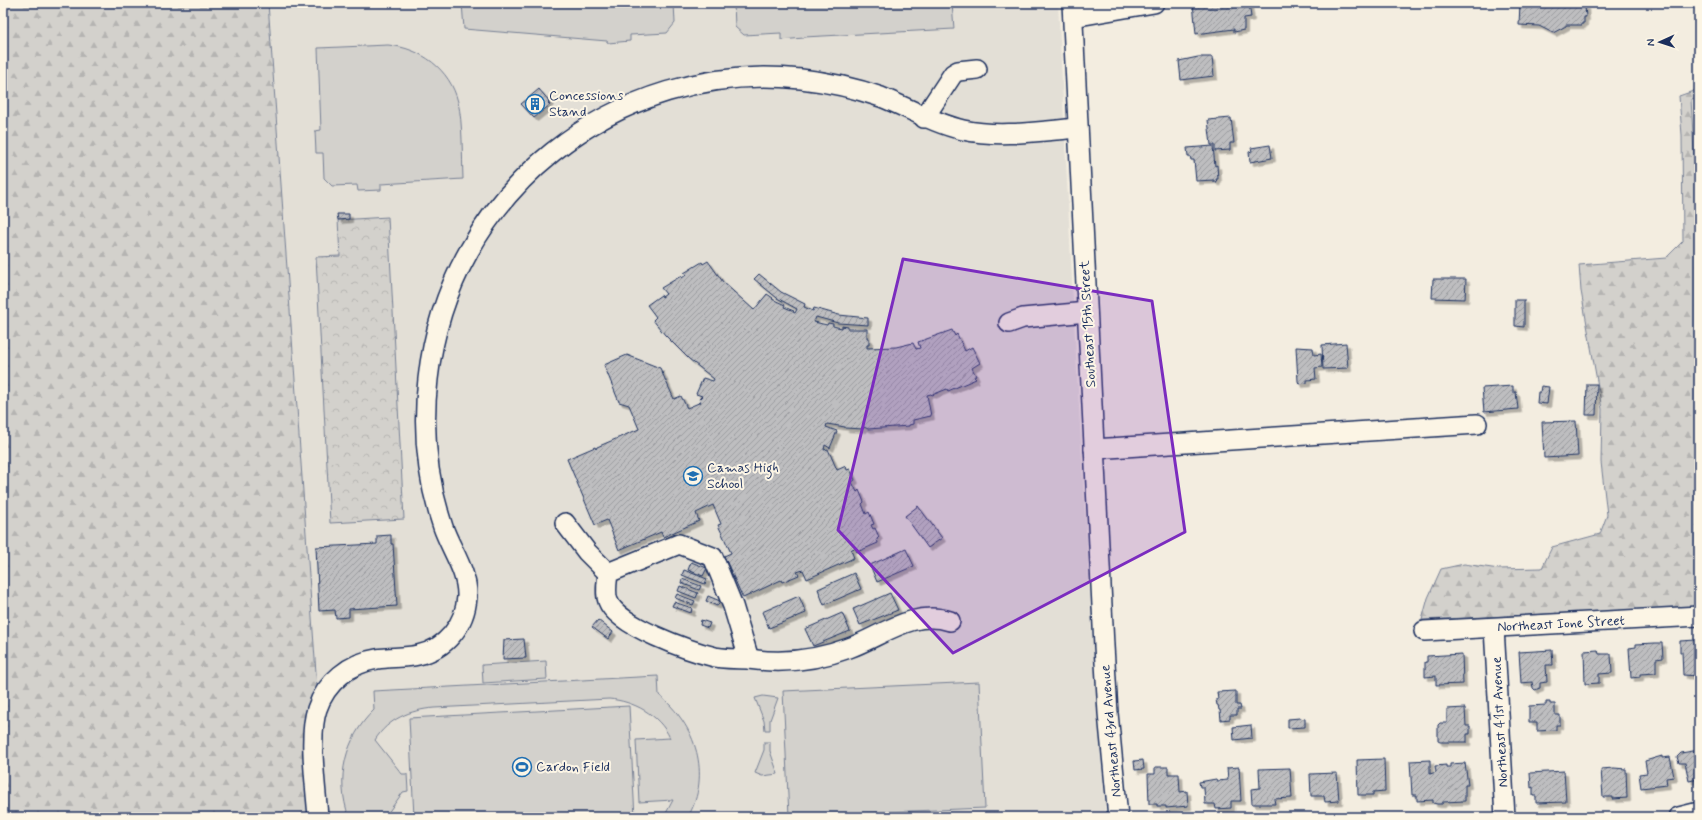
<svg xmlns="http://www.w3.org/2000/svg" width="1702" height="820" font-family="Mynerve,sans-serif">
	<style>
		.built { fill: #e3dfd6 }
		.green { fill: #d3d1cc; stroke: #778095 }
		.forest { fill: url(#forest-firs); stroke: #778095 }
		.park { fill: url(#park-crowns); stroke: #778095 }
		.building { fill: url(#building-hatch); stroke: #1b2f5e; filter: url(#shadow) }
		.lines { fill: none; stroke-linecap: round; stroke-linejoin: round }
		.minor-casing { stroke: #1b2f5e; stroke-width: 22 }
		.minor { stroke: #fcf5e5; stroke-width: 19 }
		.marked { fill: #7b2cbf; fill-opacity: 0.2; stroke: #7b2cbf; stroke-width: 3; stroke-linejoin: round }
		.labels { text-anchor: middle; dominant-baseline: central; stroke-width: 4; stroke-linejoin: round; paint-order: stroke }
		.poi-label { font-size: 14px; fill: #1b2f5e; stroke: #fcf5e5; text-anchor: start }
		.street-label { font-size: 14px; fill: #1b2f5e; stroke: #fcf5e5 }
	</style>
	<defs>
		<pattern id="forest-firs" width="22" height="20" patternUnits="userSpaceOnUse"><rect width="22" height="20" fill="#d3d1cc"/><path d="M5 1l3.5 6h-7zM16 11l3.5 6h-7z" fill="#b5b4b2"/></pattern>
		<pattern id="park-crowns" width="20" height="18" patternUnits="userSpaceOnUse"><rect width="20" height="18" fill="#d3d1cc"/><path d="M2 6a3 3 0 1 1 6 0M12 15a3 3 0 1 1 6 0" fill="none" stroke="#b5b4b2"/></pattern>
		<pattern id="building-hatch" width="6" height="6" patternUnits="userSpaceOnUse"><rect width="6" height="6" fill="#bebec0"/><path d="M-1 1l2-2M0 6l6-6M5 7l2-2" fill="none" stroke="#9a9b9f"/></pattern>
		<filter id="shadow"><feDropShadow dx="3.5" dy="3.5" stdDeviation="0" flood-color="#0004"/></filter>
	</defs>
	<rect width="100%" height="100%" fill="#f3ede0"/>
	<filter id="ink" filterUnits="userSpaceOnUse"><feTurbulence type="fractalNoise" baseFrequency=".025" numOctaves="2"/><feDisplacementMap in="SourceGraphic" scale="8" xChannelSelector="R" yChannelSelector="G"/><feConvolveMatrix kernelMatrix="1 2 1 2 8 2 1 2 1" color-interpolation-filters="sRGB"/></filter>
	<g filter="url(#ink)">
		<!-- built -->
		<path class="built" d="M268,3H1058L1074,321L1092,631L1106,817H318L317,687Z"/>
		<!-- green -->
		<g class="green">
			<path d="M462,3H674L675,23L667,33L630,35V41L608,43L607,41L464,29Z"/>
			<path d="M734,3H952L954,29L804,37V38L781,40V33L744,35L735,27Z"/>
			<path d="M388,45C421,48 450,69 458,102C463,123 462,156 463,179L381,184V190L358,191L357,185L332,186L324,178L323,153H316L315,131L321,130L318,48Z"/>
			<path d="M546,661L547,679L483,683L482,665Z"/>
			<path d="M658,676L659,695C696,725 712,774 688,817H664L673,800L639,802L636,740L670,738C659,714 633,701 609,699L434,708C410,710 388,719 375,740L402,774H407L408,791L403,792L385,817H349C335,779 345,738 374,710L373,691Z"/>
			<path d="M979,682L985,808L789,816L783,691Z"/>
			<path d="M763,696L778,698L770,720V730H765L764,721L755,698Z"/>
			<path d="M629,706L635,817H414L409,718Z"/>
			<path d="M764,742H770V751L778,774L762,776L755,773L764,750Z"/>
		</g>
		<!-- forest -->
		<g class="forest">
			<path d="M3,3H268L317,687L308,707L315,817H3Z"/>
			<path d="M1699,89V98L1691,99L1699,242V607L1422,620L1428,598L1441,569L1464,564L1499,569L1542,568L1552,547L1600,534L1607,515L1601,462L1602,409L1581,291L1579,265L1666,258L1683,241L1682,135L1679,96Z"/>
		</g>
		<!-- park -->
		<path class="park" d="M388,217L404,519L330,523L316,257L340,256L338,220Z"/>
		<!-- building -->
		<g class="building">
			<path d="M1193,3H1249L1251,17L1244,18V30L1234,32V29L1196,34Z"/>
			<path d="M1520,3H1533V5L1563,3V5H1566L1585,6L1586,17H1584V23H1582V25H1566V26L1553,33L1539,26L1519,25Z"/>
			<path d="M1198,57H1212L1214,76L1181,80L1179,61Z"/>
			<path d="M539,89L550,102L548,103L550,105L534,118L521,104Z"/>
			<path d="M1231,118L1234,143H1230V150L1215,151V145H1211L1208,120Z"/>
			<path d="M1270,145L1272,158L1250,162L1249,152L1252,151L1251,148Z"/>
			<path d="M1213,146L1215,166L1217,165L1218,179H1216L1217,182H1214V180L1196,181L1194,160H1191L1190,156H1188L1187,148Z"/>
			<path d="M337,214H349V219L338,220Z"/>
			<path d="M708,261L723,282L754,310L767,294L773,298L772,299L785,305L784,307L794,311L793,312L795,313L797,309L777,298L754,279L759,274L781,292L805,304L804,307L813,311L814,308L839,315L868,318V325L838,323L816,317L814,322L827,325L828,323L833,324V326L837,327L842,328V326L848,327V329H867V338H869V345H867V348L896,347L913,343L916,349L920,348L918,342L952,330L955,336L957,334L965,351L972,347L980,363L972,368L976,376L974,377L976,379L948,391L947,389L932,395L931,394L927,395L931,416L913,420V424L909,425V426L868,429L864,427L863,429L845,428V427L827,424L826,427L837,431L830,448L825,445L824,450L828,449L837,470L846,466L847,470L850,469L855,480L852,482L857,492L859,490L864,502L862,504L866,514L869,512L874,524L871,525L873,529L875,528L879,537L877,539L878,543L857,552L855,548L852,549L851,550L854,558L807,579L803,570L797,572L799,575L782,582L781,580L743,598L724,556L731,553L718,525L721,524L713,505L696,513L699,521L663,537L661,532L619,550L607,520L595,525L567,459L595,447L596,449L597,447L639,429L629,405L619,402L604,365L627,355L660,368L674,399L681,396L687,408L701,402L699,399L702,396L696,394L703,378L713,381L714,379L689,359L665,335L653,320L656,317L647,305L661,295L662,297L666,294L661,288L681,276L682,278L686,275L684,273L702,262L703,264Z"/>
			<path d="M1433,279H1466L1465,299L1432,298Z"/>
			<path d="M1515,300H1524V327L1515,326Z"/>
			<path d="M1346,343L1348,368L1323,369L1322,345Z"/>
			<path d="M1296,347L1313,348L1314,355L1321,354L1322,367L1315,368L1316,379L1307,380V383L1299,384L1298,381Z"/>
			<path d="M1587,384H1597L1596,415H1586Z"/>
			<path d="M1513,386V392H1516L1518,409L1484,412L1482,388Z"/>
			<path d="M1541,386L1549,387L1547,404L1537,403L1538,392H1540Z"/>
			<path d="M1576,421L1578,456L1544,458L1542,422Z"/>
			<path d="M918,506L942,538L928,548L905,516Z"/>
			<path d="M391,535V544H393L397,606L349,609V617L336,618L335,610L319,611L316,547L377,544V536Z"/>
			<path d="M906,549L914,566L877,582L870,565Z"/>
			<path d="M691,562L707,568L703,576L688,570Z"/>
			<path d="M684,570L707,579L705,584L682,575Z"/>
			<path d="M854,573L861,589L824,605L818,589Z"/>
			<path d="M682,579L701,586L699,590L681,583Z"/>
			<path d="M680,586L698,593L696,598L678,591Z"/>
			<path d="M890,593L898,610L860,625L853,609Z"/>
			<path d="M677,594L695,601L693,605L675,598Z"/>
			<path d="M708,596L720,601L717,606L706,601Z"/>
			<path d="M799,596L806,613L769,628L762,612Z"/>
			<path d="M674,602L692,608L691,613L672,606Z"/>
			<path d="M842,613L850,631L813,646L805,629Z"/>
			<path d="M598,620L613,632L608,639L592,627Z"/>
			<path d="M701,620L710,623L708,628L700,625Z"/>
			<path d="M524,639L526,658L503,659L504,640Z"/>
			<path d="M1696,640V642H1699V676L1683,675L1682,652H1680V641Z"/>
			<path d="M1655,643H1662L1663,658L1656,659V673L1640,674V677L1631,678L1629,648L1636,647V644Z"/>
			<path d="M1552,650L1553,665H1546L1547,682L1540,683V688L1535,690L1533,688L1532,682L1521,683L1519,652Z"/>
			<path d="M1598,650L1599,654H1611L1612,673L1599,674V683L1585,684L1584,651Z"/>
			<path d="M1462,654L1463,684L1436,685V676L1425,677V662H1427V656Z"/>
			<path d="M1236,691V705H1240L1241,709H1237V715H1230V719L1221,720L1220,710H1219L1218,705H1217L1216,700H1218L1217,692Z"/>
			<path d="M1546,702H1550V704H1555V715H1560V725H1556V730L1537,731V722H1529V706L1546,705Z"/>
			<path d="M1465,708L1466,726H1470V734H1467V742H1440L1438,741V725L1440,723H1447V709Z"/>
			<path d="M1300,718L1305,719V727L1288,728V719Z"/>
			<path d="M1251,725L1252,738L1234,740L1233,727Z"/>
			<path d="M1699,750V779L1689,781L1685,763H1679L1677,757L1681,753Z"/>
			<path d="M1662,756V758L1670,757L1674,777L1666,778L1667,785L1641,788L1639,774L1647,773L1645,761Z"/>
			<path d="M1384,759L1385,791L1373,792V795H1358L1357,760Z"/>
			<path d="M1143,760L1144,769L1135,770L1134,761Z"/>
			<path d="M1430,760V774L1436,772L1435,766L1446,765V767H1450V764L1465,763L1468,785H1465V801L1443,802L1442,804H1437L1433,803V800L1417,801V795H1412L1410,761Z"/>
			<path d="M1155,767H1168V774H1179L1180,792L1187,791L1188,806L1166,808V806H1157V804H1149L1148,774H1155Z"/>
			<path d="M1239,767L1241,801H1231V808L1216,809L1215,804H1205L1204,787H1200L1199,782L1216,779L1217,781L1228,780L1227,768Z"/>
			<path d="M1290,768L1292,798L1274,799L1275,804H1252L1251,789L1260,788L1259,769Z"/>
			<path d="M1614,768L1626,769L1627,798L1613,799V797H1603L1601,769Z"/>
			<path d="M1564,771L1566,802L1536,803V796H1533V787L1531,788L1530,773Z"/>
			<path d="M1337,773L1339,801L1325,802L1324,796H1311L1310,774Z"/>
		</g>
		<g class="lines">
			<defs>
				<g id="minor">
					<path d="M1072,3L1104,646L1108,713L1118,817"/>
					<path d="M1073,17L1154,3"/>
					<path d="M924,118L953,74L958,71L977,69"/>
					<path d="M1009,323L1023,318L1087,312"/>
					<path d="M1094,449L1477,424"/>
					<path d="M565,523L587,552L608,573L679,544L713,557L733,606L749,659C738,659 726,659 715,657C690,651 617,626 608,601C605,593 607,582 608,573"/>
					<path d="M1494,628L1505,817"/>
					<path d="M1424,631L1699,616"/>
					<path d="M749,659C783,664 817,660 849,648C882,636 913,609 950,621"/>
					<path d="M318,817C316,788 308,735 317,709C326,682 350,663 377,659C391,657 405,658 418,655C446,649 465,625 467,597C468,572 451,550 443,527C427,479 422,429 428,379C448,194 616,59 801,79C828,82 855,88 881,97C909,108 933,123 963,130C1000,138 1041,131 1078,128"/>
					<path d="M1679,817L1699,812"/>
				</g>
			</defs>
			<!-- minor casing -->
			<use href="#minor" class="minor-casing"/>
			<!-- minor -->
			<use href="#minor" class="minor"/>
		</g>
	</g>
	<!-- marked area -->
	<path class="marked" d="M903,259L1152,301L1185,532L953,653L838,530Z"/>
	<!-- icons -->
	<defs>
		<symbol id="building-ring" viewBox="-11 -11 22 22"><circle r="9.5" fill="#fcf5e5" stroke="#1f6fb2" stroke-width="1.5"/><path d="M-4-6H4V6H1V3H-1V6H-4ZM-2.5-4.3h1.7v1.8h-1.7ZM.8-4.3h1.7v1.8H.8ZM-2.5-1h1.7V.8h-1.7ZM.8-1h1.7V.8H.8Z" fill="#1f6fb2"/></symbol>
		<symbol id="school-ring" viewBox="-11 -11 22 22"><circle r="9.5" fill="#fcf5e5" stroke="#1f6fb2" stroke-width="1.5"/><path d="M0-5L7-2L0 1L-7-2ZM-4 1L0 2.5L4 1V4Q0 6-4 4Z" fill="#1f6fb2"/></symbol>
		<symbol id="stadium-ring" viewBox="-11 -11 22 22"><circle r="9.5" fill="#fcf5e5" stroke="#1f6fb2" stroke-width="1.5"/><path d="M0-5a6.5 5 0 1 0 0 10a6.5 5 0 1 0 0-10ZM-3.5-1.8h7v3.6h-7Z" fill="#1f6fb2"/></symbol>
	</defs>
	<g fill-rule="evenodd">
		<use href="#building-ring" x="524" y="93" width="22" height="22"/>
		<use href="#school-ring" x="682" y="465" width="22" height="22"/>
		<use href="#stadium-ring" x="511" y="756" width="22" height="22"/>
	</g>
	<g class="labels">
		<!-- poi labels -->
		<g class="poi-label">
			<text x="549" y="96">Concessions<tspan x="549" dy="16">Stand</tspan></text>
			<text x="707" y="468">Camas High<tspan x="707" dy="16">School</tspan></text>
			<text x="536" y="767">Cardon Field</text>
		</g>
		<!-- street labels -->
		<g class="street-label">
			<text transform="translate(1088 324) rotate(-93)">Southeast 15th Street</text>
			<text transform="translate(1561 624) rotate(-3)">Northeast Ione Street</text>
			<text transform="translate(1500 722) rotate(-93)">Northeast 41st Avenue</text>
			<text transform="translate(1111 731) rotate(-95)">Northeast 43rd Avenue</text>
		</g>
	</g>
	<!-- margin -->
	<rect width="1702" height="820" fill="none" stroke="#fcf5e5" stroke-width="16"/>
	<rect x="8" y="8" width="1686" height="804" fill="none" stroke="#1b2f5e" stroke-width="1.5" filter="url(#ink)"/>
	<!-- north arrow -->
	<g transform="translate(1660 42) rotate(267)" stroke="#fcf5e5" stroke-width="3" paint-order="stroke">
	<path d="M0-3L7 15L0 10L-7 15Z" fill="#1b2f5e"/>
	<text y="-6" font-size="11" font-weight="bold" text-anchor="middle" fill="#1b2f5e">N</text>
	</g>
</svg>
